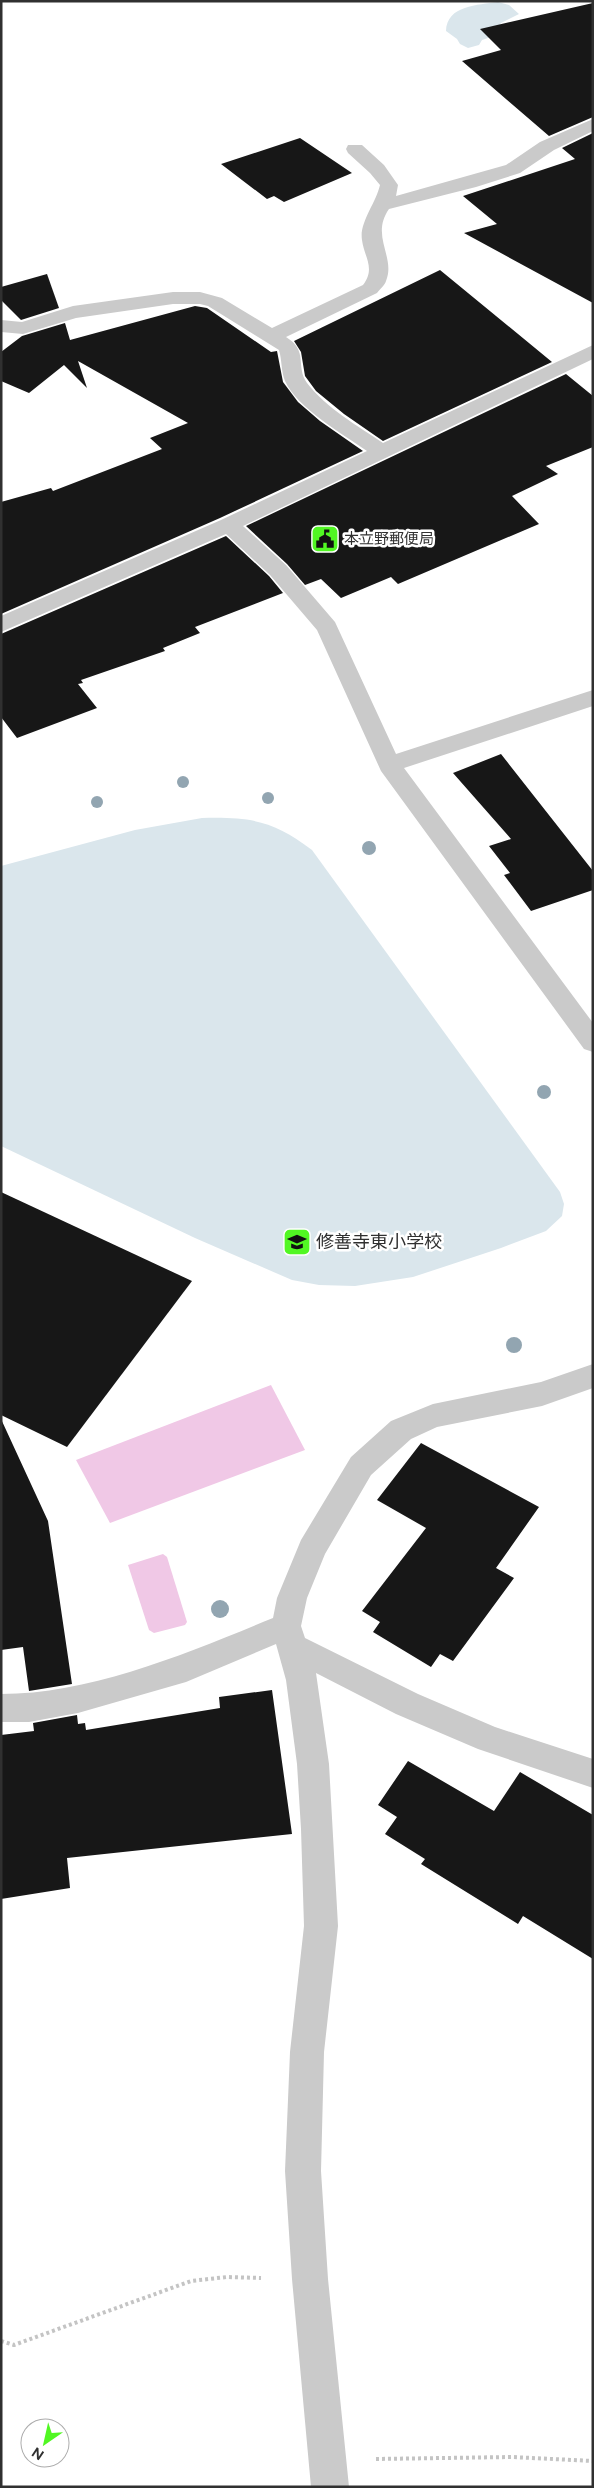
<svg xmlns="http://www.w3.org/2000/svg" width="594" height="2488" font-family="Figtree,'Noto Sans JP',sans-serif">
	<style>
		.green { fill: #dae6ec }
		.water { fill: #f0c8e6 }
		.building { fill: #171717 }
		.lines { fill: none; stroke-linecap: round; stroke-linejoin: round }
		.path { stroke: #c4c4c4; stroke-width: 4; stroke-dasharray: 3 3; stroke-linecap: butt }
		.minor { fill: #cacaca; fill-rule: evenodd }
		.tree { fill: #92a5b1 }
		.labels { text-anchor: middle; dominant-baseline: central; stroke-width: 5; stroke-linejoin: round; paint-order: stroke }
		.far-poi-label { font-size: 15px; fill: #303030; stroke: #fff; text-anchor: start }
		.poi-label { font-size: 18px; fill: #303030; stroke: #fff; text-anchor: start }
	</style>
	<rect width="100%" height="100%" fill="#fff"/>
	<!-- green -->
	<g class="green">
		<path d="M498,2L509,5L519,14L501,23L491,37L482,40L479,45L468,48L460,44L457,39L446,31C447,5 478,5 498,2Z"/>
		<path d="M202,818C250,817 273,820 312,850L560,1192L564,1204L562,1216L546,1231L501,1248L413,1277L355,1286L319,1285L292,1280L195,1238L1,1146V866L135,830Z"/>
	</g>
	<!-- water -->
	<g class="water">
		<path d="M271,1385L305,1450L110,1523L76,1460Z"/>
		<path d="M163,1554L167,1557L187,1622L185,1625L154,1633L149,1630L128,1565Z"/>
	</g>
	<!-- building -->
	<g class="building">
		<path d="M593,3V117L549,136L462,61L501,50L480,29Z"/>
		<path d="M593,133V303L464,233L497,224L463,196L575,159L562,148Z"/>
		<path d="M300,138L352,173L284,202L274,196L267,199L221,164Z"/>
		<path d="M440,270L552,362L383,441L344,414L316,391L305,376L301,352L294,341Z"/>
		<path d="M47,274L59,308L21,320L1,300V287Z"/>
		<path d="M195,306L207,308L271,352L277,351L283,382L298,402L320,421L363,451L220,518L1,614V502L51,488L53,491L162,449L150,438L188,423L78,361L87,388L64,365L29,393L1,381V352L22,336L65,323L70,340Z"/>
		<path d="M566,374L593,396V447L546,466L558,474L512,496L539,524L398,584L391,577L341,598L321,579L305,585L287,564L246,526Z"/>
		<path d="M226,536L269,576L283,593L195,627L200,633L163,648L165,651L81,680L83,683L78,684L97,708L17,738L1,717V634Z"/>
		<path d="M501,754L593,871V890L531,911L504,875L510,873L489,846L511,839L453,773Z"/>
		<path d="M1,1192L192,1281L67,1447L1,1415Z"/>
		<path d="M1,1419L48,1521L72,1684L29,1691L23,1647L1,1650Z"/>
		<path d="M421,1443L539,1507L496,1568L514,1578L453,1661L440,1654L431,1667L373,1632L380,1622L362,1611L426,1528L377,1500Z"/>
		<path d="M272,1690L292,1834L67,1858L70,1888L1,1899V1735L34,1731L33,1723L77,1715L78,1724L85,1723L86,1730L220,1708L219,1697Z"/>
		<path d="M408,1761L494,1811L520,1772L593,1815V1959L523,1916L518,1924L421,1864L425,1859L385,1834L397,1817L378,1805Z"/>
	</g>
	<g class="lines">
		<!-- path -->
		<g class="path">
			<path d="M1,2341L14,2345L191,2281L227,2277L261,2278"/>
			<path d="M376,2459L512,2457L593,2461"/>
		</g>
		<!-- minor -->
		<g class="minor">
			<path d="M593,119V131L554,150L520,173L476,187L389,209C370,236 396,257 386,281C385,285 380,289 377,293L286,337C309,351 295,366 307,383C326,408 358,426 383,443L593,345V359L243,526L286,565L335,622L396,754L593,690V706L404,768L593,1023V1052L584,1049L381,771L317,630L270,575L226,534L1,632V616L221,520L367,451C343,434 297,408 285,381C281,371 282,360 279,350L208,306L200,304H173L76,318L23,334L1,332V320L22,322L73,306L173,292H200L222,298L272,328L363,285C376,268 364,257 362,240C359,223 376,203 380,185L370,173L348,153L346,149L348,145H362L384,165L398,185L396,196L506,165L540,142Z"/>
			<path d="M593,1364V1388L542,1406L437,1427L411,1439L371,1475L325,1554L307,1598L301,1626L305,1638L418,1694L495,1727L593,1759V1788L478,1749L396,1714L316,1673L329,1764L338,1926L324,2052L321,2171L328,2279L349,2487H311L292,2279L285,2171L290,2052L304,1926L301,1829L297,1764L286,1680L276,1644L186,1682L78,1713L29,1722H1V1694C92,1694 190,1652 273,1618L277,1598L301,1540L351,1457L391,1421L433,1404L541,1382Z"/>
		</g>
	</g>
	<!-- trees -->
	<g class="tree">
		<circle cx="183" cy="782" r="6"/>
		<circle cx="268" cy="798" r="6"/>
		<circle cx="97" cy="802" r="6"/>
		<circle cx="369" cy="848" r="7"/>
		<circle cx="544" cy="1092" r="7"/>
		<circle cx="514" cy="1345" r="8"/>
		<circle cx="220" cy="1609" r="9"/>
	</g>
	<!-- icons -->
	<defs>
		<symbol id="civic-square" viewBox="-11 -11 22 22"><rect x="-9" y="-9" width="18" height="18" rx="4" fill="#51f723" stroke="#fff"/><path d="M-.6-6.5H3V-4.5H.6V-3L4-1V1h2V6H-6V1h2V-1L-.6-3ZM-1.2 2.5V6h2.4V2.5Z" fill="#111"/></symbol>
		<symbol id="school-square" viewBox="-11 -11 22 22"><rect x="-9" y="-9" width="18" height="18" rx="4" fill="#51f723" stroke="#fff"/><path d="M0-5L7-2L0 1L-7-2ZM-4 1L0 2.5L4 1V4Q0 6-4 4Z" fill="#111"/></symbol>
	</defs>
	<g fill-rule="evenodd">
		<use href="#civic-square" x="309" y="523" width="32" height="32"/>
		<use href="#school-square" x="281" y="1226" width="32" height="32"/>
	</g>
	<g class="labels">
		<!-- far-poi labels -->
		<g class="far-poi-label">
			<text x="344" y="539">本立野郵便局</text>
		</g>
		<!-- poi labels -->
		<g class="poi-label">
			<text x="316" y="1242">修善寺東小学校</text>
		</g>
	</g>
	<!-- border -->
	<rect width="594" height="2488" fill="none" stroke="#303030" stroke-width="5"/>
	<!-- north arrow -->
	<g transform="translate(45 2443) rotate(214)"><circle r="24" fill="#ffffff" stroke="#acacac"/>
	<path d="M0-4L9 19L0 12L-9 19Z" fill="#51f723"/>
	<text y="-8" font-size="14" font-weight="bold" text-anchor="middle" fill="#303030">N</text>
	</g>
</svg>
